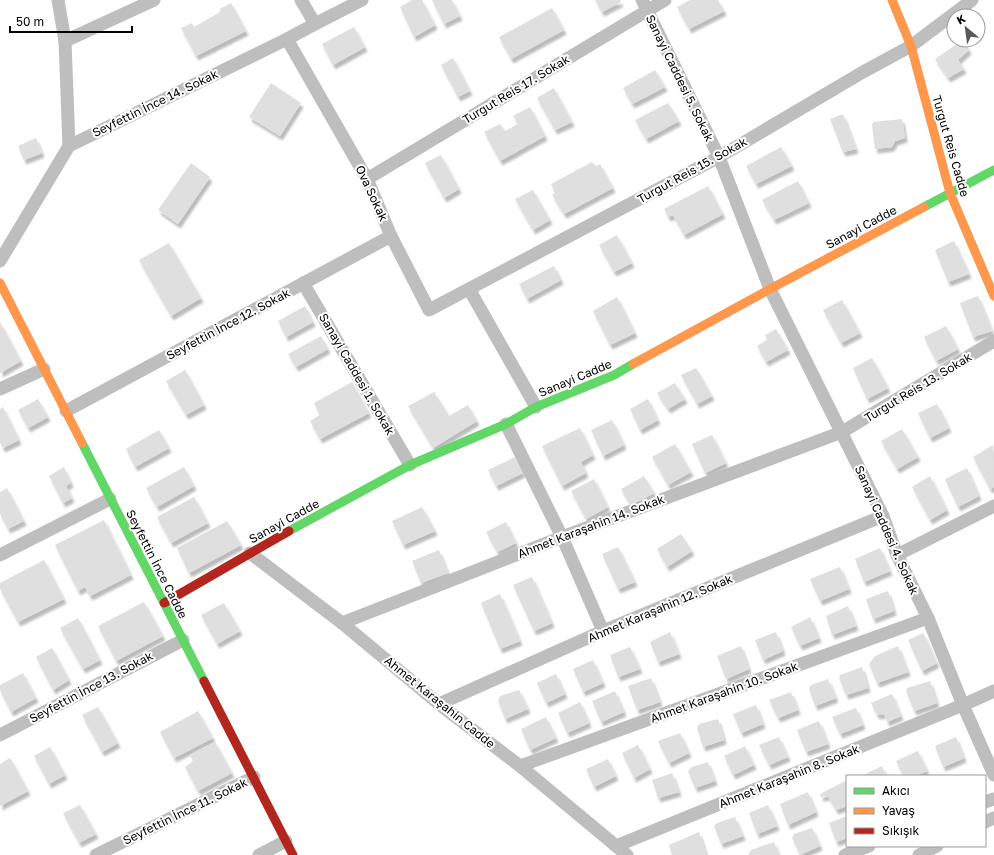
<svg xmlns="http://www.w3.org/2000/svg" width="994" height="855" font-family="'Golos Text',sans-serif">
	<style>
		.building { fill: #dfdfdf; filter: url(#shadow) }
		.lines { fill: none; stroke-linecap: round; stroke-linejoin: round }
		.street { stroke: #bebebe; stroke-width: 13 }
		.fast { stroke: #63d668; stroke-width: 9 }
		.slow { stroke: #ff974d; stroke-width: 9 }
		.jam { stroke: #b3261e; stroke-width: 9 }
		.labels { text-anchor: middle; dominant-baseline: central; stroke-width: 4; stroke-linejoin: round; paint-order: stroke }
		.street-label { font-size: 12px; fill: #000; stroke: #fff }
	</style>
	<defs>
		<filter id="shadow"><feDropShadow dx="2.5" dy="4.5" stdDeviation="1" flood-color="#0004"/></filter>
	</defs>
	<rect width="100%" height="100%" fill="#fff"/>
	<!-- building -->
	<g class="building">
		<path d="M412,0H422L435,25L414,37L400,7Z"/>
		<path d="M432,0H452L460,16L444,24Z"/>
		<path d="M595,0H620L621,2L602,12Z"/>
		<path d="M690,0H718L724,11L689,29L677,7Z"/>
		<path d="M231,3L246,31L196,56L181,28L192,23L194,27L220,12V9Z"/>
		<path d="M552,8L564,30L511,59L499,37Z"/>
		<path d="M354,27L365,47L333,65L322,44Z"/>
		<path d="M963,40L969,50L958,60L964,69L948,78L935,59Z"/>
		<path d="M453,58L470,91L458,97L441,65Z"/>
		<path d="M655,70L665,87L632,104L623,88Z"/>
		<path d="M271,83L301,103L280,136L249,117Z"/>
		<path d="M554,88L572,122L555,130L537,98Z"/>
		<path d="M668,103L679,121L646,139L635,120Z"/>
		<path d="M530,107L545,136L500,161L484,132L500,124L505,131L518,124L513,116Z"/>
		<path d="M843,114L856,149L843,152L830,119Z"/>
		<path d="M902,119L905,138L895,141L892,147L875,149L872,125L873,122Z"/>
		<path d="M36,138L42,153L24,160L18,146Z"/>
		<path d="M781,147L792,166L756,184L746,166Z"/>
		<path d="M441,155L459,189L444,198L425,163Z"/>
		<path d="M592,162L596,166L600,164L613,188L564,214L552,195L555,193L551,184Z"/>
		<path d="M191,163L210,177L178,224L158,210Z"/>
		<path d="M798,181L809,203L774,220L762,200Z"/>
		<path d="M708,186L723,214L684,235L673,215L668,217L664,209Z"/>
		<path d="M533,190L550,220L533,230L515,199Z"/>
		<path d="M617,235L632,263L614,272L599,245Z"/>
		<path d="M954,241L969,274L948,282L935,250Z"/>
		<path d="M169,243L201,298L171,316L139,260Z"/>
		<path d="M554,266L561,280L527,299L519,284Z"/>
		<path d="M978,296L992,331L973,337L960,303Z"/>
		<path d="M617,297L635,333L610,345L593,311Z"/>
		<path d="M842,300L860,333L841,343L823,310Z"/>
		<path d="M305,306L313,322L286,337L278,321Z"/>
		<path d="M0,322L21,361L0,373Z"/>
		<path d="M946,326L958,349L936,361L924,337Z"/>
		<path d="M776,329L788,350L766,362L757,346L767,340L765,335Z"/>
		<path d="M321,336L328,349L296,367L288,354Z"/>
		<path d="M872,358L888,388L867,399L853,368Z"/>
		<path d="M696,368L712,396L697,404L681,375Z"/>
		<path d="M185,370L204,405L186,415L166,381Z"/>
		<path d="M352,382L369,413L320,439L310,421L320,415L314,403Z"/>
		<path d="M675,383L685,399L668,409L657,393Z"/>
		<path d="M434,392L449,416L468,405L477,421L433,448L408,406Z"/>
		<path d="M38,399L48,417L28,428L18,410Z"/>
		<path d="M648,399L658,420L640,430L630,409Z"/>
		<path d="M937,404L949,428L930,438L918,413Z"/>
		<path d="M3,407L19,440L3,448L0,443V409Z"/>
		<path d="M612,420L624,445L603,456L591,430Z"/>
		<path d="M580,428L593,455L581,462L586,473L562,486L542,446Z"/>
		<path d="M902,429L918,457L897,469L881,441Z"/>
		<path d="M159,430L169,448L135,467L126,449Z"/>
		<path d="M712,435L726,463L705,473L692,444Z"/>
		<path d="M675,444L691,472L668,485L652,457Z"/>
		<path d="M993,445L994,487L990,489L973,457Z"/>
		<path d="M515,457L523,473L496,486L488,470Z"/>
		<path d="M64,467L71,483L66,486L72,498L63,503L49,476Z"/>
		<path d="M184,467L194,486L157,507L146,488Z"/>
		<path d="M967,468L979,496L958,507L945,479Z"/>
		<path d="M644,476L654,493L631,506L621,489Z"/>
		<path d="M930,476L947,510L930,520L912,487Z"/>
		<path d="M594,479L608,507L586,519L571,491Z"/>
		<path d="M7,488L24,521L8,529L0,514V492Z"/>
		<path d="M194,497L208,523L171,543L157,517Z"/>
		<path d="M422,507L435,531L403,545L392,521Z"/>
		<path d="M104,520L131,575L90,596L85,587L78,591L55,545Z"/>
		<path d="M227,521L241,545L189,573L177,548Z"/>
		<path d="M506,522L516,543L497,552L486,532Z"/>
		<path d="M681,534L692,551L667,567L657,549Z"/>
		<path d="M618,547L635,582L618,589L602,554Z"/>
		<path d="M880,548L890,571L864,582L855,559Z"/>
		<path d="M439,550L448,573L421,583L412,561Z"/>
		<path d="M44,560L64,599L18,622L0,589V583Z"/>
		<path d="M840,567L849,589L820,601L810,579Z"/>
		<path d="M532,577L552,623L534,631L513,585Z"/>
		<path d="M888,591L894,611L873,619L866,599Z"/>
		<path d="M500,594L520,641L500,649L481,603Z"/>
		<path d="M144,602L163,636L116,661L98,626Z"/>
		<path d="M224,603L240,631L217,644L201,615Z"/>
		<path d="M848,606L856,626L832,635L826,616Z"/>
		<path d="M810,617L819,638L800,646L791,627Z"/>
		<path d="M78,618L100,660L83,669L60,628Z"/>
		<path d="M670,632L679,654L658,662L650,642Z"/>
		<path d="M776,632L783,651L763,660L755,640Z"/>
		<path d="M923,633L937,663L922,671L908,640Z"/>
		<path d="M741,646L749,669L726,679L717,656Z"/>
		<path d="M898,646L908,672L877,683L869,664L875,656Z"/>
		<path d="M630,647L640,669L618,677L610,655Z"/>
		<path d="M52,648L69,680L53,690L36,657Z"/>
		<path d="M593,660L603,683L583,692L573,669Z"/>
		<path d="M862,667L868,688L846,695L839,678L840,675Z"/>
		<path d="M23,673L36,698L11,712L0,690V685Z"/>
		<path d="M556,674L565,694L546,703L537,683Z"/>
		<path d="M651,678L660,702L637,710L628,686Z"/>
		<path d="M828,679L836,698L815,706L809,689L811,685Z"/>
		<path d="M930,681L937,703L914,711L906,691L907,688Z"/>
		<path d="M519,690L528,709L505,719L498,701L500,696Z"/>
		<path d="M615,691L624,712L601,722L592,701Z"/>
		<path d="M791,692L798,710L778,718L769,700Z"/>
		<path d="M892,694L901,716L887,722L884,714L877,715L871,703Z"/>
		<path d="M580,702L589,723L567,733L558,713Z"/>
		<path d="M756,705L763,724L741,733L733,714Z"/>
		<path d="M98,707L118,743L102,752L82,715Z"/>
		<path d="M856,708L863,725L840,734L832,717Z"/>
		<path d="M198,711L213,738L174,758L160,732Z"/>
		<path d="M546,717L556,738L530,750L521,729Z"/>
		<path d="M718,719L724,740L703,747L697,728L699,724Z"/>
		<path d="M819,721L828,744L806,752L797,730Z"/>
		<path d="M680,733L689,753L669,763L658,741Z"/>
		<path d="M779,737L788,757L769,765L759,745Z"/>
		<path d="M956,737L964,758L943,767L935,746Z"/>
		<path d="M215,742L232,773L198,791L185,767L193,761L190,755Z"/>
		<path d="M638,745L650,769L634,778L622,753Z"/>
		<path d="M745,746L754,765L733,775L724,756Z"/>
		<path d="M50,747L65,775L49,784L34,756Z"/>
		<path d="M918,751L927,771L916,776H903L896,761Z"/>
		<path d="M10,758L28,791L0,806V764Z"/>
		<path d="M608,759L616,776L594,787L586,769Z"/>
		<path d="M708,762L715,781L695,788L688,771L692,767Z"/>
		<path d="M882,766L886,776H861Z"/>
		<path d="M672,773L679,792L658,798L652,780Z"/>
		<path d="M845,781L847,786V806L836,810L828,796L821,797L820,794Z"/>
		<path d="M808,792L816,812L788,825L780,804Z"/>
		<path d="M80,805L96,834L79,843L63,813Z"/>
		<path d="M768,805L777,826L757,834L749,813Z"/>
		<path d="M847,816V838L836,842L829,823Z"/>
		<path d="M735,817L743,836L721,844L714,826L717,823Z"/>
		<path d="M812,828L820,846L800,855L792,838L794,834Z"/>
		<path d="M699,832L706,854L702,855H672L669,845Z"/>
		<path d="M774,842L779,855H748L751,850Z"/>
	</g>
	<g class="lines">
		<!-- street -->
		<g class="street">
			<path d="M58,0L65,41L69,146"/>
			<path d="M301,0L315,24"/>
			<path d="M642,0L719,157L770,289L883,516L897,555L928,618L963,705L994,775"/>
			<path d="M287,39L367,179L391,236L429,310L719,157L863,72L911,46L972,0"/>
			<path d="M65,41L154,0"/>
			<path d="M367,179L665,0"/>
			<path d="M0,261L69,146L287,39L315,24L362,0"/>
			<path d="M303,283L410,465"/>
			<path d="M469,289L536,407"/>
			<path d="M0,389L44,369"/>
			<path d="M66,411L391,236"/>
			<path d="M506,424L562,537L603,631"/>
			<path d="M250,553L342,623L439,704L520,766L627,855"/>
			<path d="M0,555L110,499"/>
			<path d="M897,555L994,506"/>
			<path d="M342,623L562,537L842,432L994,341"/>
			<path d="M439,704L603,631L883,516"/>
			<path d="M0,735L183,640"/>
			<path d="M520,766L928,618"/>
			<path d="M985,802L994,799"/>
			<path d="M985,822L994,818"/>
			<path d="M616,846L963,705L994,691"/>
			<path d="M96,855L254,777"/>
			<path d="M259,855L286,841"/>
			<path d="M845,855L869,846"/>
			<path d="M919,855L937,846"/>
		</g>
		<!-- fast -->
		<g class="fast">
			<path d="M924,207L994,170"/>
			<path d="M82,443L204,681"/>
			<path d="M289,531L410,465L506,424L536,407L614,375L633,364"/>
		</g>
		<!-- slow -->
		<g class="slow">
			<path d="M892,0L911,46L950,193L994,296"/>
			<path d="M0,283L82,443"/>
			<path d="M633,364L770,289L924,207"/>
		</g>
		<!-- jam -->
		<g class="jam">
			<path d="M164,603L289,531"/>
			<path d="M204,681L293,855"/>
		</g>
	</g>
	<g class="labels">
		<!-- street labels -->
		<g class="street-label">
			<text transform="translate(680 78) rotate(64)">Sanayi Caddesi 5. Sokak</text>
			<text transform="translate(516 89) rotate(-31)">Turgut Reis 17. Sokak</text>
			<text transform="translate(155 103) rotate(-26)">Seyfettin İnce 14. Sokak</text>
			<text transform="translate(951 146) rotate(74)">Turgut Reis Cadde</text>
			<text transform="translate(692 170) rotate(-29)">Turgut Reis 15. Sokak</text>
			<text transform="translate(372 193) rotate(65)">Ova Sokak</text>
			<text transform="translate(861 227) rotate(-28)">Sanayi Cadde</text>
			<text transform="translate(228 324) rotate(-28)">Seyfettin İnce 12. Sokak</text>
			<text transform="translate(357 374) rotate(60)">Sanayi Caddesi 1. Sokak</text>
			<text transform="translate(575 378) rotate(-23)">Sanayi Cadde</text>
			<text transform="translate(918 387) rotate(-31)">Turgut Reis 13. Sokak</text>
			<text transform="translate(284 521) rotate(-29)">Sanayi Cadde</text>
			<text transform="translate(591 526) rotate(-21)">Ahmet Karaşahin 14. Sokak</text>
			<text transform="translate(887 530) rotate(66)">Sanayi Caddesi 4. Sokak</text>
			<text transform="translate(157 564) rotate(63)">Seyfettin İnce Cadde</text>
			<text transform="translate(660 608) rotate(-23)">Ahmet Karaşahin 12. Sokak</text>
			<text transform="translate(91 687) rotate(-28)">Seyfettin İnce 13. Sokak</text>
			<text transform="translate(724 692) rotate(-20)">Ahmet Karaşahin 10. Sokak</text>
			<text transform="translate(440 702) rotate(39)">Ahmet Karaşahin Cadde</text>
			<text transform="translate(789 776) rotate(-22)">Ahmet Karaşahin 8. Sokak</text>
			<text transform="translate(185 811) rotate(-26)">Seyfettin İnce 11. Sokak</text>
		</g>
	</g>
	<!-- legend -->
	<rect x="846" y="775" width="140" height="72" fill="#ffffff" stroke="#999999"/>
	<rect x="854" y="788" width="20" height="6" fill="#63d668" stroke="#999999"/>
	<text x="882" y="795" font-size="12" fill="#000000">Akıcı</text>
	<rect x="854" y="808" width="20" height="6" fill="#ff974d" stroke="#999999"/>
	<text x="882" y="815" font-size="12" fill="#000000">Yavaş</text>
	<rect x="854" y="828" width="20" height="6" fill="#b3261e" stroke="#999999"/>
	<text x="882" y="835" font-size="12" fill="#000000">Sıkışık</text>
	<!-- north arrow -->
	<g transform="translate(966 28) rotate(331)"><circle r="19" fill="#ffffff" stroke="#999999"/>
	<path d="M0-3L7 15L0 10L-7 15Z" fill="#595959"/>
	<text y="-6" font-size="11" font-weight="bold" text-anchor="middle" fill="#000000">K</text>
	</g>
	<!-- scale -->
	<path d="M10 26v6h122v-6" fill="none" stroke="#000000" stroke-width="2"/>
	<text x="16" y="26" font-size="12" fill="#000000" stroke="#ffffff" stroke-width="3" paint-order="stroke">50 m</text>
</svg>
